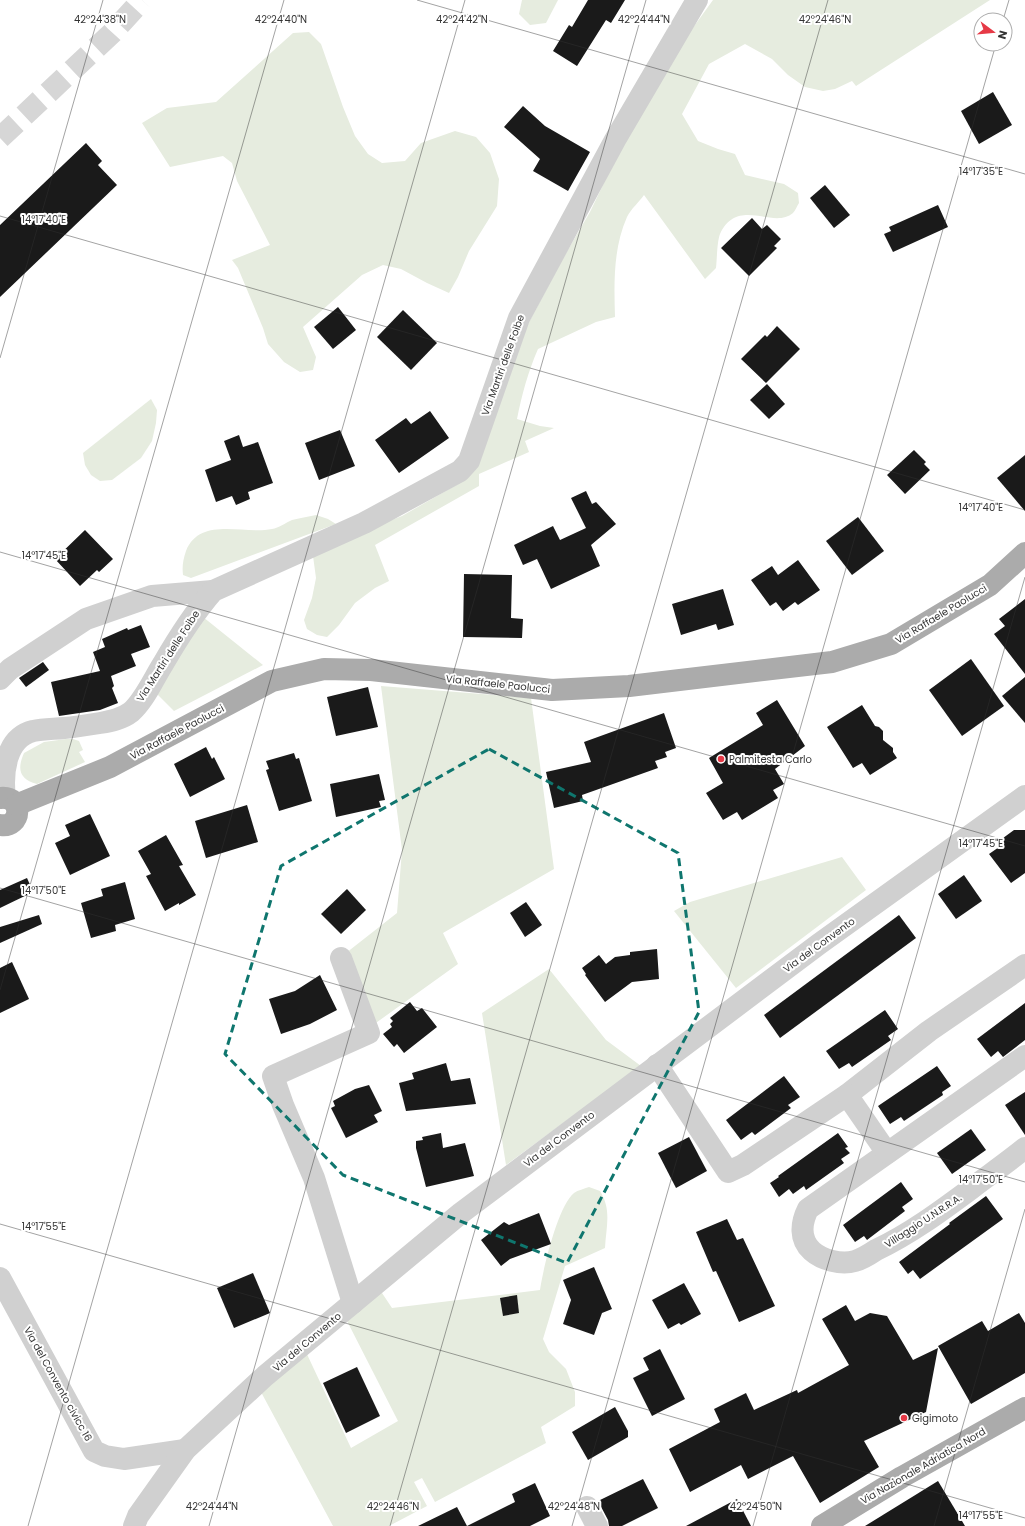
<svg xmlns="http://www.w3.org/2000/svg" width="1025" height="1526" font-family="Poppins,sans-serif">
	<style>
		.green { fill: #e6ecdf }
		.building { fill: #1a1a1a }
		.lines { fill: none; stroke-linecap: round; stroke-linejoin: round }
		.highway-tunnel { stroke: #d6d6d6; stroke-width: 22; stroke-dasharray: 22 11; stroke-linecap: butt }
		.minor { stroke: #d0d0d0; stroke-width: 22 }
		.major { stroke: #ababab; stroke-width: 22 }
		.marked { fill: none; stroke: #0f766e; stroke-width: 3; stroke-dasharray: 8 5; stroke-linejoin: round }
		.ticks { fill: none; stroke: #333; stroke-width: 1; stroke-opacity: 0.45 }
		.poi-dot { fill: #e63946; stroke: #fff; stroke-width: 1.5 }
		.labels { text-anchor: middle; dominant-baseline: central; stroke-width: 4; stroke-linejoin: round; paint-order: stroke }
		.street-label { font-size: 10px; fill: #333; stroke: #fff }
		.poi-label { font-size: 10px; fill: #333; stroke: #fff; text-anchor: start }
		.ticks-label { font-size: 10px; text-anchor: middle; fill: #333; stroke: #fff; stroke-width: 4; stroke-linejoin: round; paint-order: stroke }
	</style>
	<rect width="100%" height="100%" fill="#fff"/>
	<!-- green -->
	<g class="green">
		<path d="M522,0H558L546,23L530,25L519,14Z"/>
		<path d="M713,0H990L856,86L852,81L835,89L823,91L805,87L788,75L772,59L745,44L709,64L682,114L698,141L718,149L735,154L745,175L784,184L798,193L799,203C797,206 795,211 793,213C773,230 738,196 720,234C717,242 717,259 716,268L705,279L644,195C639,202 631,209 627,217C613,249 614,283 615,317L596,322L538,349C528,372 522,394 517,419L540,426L554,428L525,441L529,452L479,474V486L375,545L389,581L375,588L355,603L339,625L327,637L317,635L307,629L304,620L312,598L316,578L313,556L328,544L402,516L458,484L527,326L562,260L590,212L638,112L687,36Z"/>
		<path d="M309,32L321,44L343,107L355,136L368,154L382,163L405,161L421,143L455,131L476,137L490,153L499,179L497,206L469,251L458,277L449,293L427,283L401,269L383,265L362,275L303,327L316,357L313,370L300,372L284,362L268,344L263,328L238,268L232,260L270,245L237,181L232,163L223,156L170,167L142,123L167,108L216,102L293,33Z"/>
		<path d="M151,399L157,410L156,423L152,441L141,458L112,480L100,481L91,475L85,465L83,453Z"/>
		<path d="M316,515L328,519L336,524L191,578L183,575C182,566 183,560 186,551C200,516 244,535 272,529C279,528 285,523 292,520C299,518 308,517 316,515Z"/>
		<path d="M203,617L263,665L174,711L156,693Z"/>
		<path d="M381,686L531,698L554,869L443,933L458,964L373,1025L346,953L397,913L402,850Z"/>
		<path d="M66,739H73L79,741L83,750L79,752L85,762L37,784C19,779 17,769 24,753L44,742Z"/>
		<path d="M842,857L866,890L736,988L674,911L690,902Z"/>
		<path d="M549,969L606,1040L641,1066L506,1165L482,1013Z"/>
		<path d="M589,1187L600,1191C612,1210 606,1227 605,1248L565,1266L543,1339L549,1352L566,1369L575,1392V1406L541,1427L546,1443L435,1502L422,1478L414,1482L427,1506L389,1526H333L261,1392L305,1350L351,1448L398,1421L346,1319L380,1290L392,1308L540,1290C543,1269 558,1206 574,1193C578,1190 584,1189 589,1187Z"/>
	</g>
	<!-- building -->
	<g class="building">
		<path d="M588,0H625L611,23L606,20L577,66L553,51L569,25L572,27Z"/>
		<path d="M993,92L1012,125L979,144L961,111Z"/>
		<path d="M523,106L545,126L590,152L568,191L533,171L540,159L504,127Z"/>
		<path d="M86,143L102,161L98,165L117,185L0,297V225Z"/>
		<path d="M825,185L850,215L834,228L810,198Z"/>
		<path d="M938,205L948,227L893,252L884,234L891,231L889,227Z"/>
		<path d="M752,218L762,229L767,225L781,239L774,246L777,248L749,276L721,248Z"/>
		<path d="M338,307L356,330L333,349L314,327Z"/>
		<path d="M403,310L437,343L411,370L377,337Z"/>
		<path d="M777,326L800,349L766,383L741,359L765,335L767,337Z"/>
		<path d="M767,384L785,404L769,419L750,400Z"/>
		<path d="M430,411L449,438L399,473L375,440L406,418L411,424Z"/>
		<path d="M340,430L355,466L319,480L305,443Z"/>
		<path d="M239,435L243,447L258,442L273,483L248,492L250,499L236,505L232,496L216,502L205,470L231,460L224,441Z"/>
		<path d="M914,450L926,462L924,464L930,470L905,494L887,475Z"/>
		<path d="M1025,455V511L997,478Z"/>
		<path d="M586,491L592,504L596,502L616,524L591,545L600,566L551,589L537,559L523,565L514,545L553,526L560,540L586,528L571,498Z"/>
		<path d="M858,517L884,551L852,575L826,541Z"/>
		<path d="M85,530L113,559L99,572L97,570L80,586L55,559Z"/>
		<path d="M798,560L820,590L798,605L795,602L783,611L776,602L770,606L751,580L772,566L778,575Z"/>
		<path d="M464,574L512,575L511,618L523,619L522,638L463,637Z"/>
		<path d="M723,589L734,625L718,630L716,624L681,635L672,604Z"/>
		<path d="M1025,599V674L994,634L1005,626L999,619Z"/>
		<path d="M141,625L150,647L131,654L136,666L111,676L114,686L112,688L118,703L100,710L59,716L51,682L100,671L93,652L105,647L102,639L127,628L128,630Z"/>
		<path d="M971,659L1004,706L962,736L929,690Z"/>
		<path d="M43,662L49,670L26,687L19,678Z"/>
		<path d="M1025,677V723L1002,696Z"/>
		<path d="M368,687L378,727L336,736L327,697Z"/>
		<path d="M777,700L805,746L775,769L784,784L773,790L778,798L742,820L737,812L723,820L706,793L723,783L709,758L763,725L756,713Z"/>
		<path d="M862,705L875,726L879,727L883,731V740L893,748V752L897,758L870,775L862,763L853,768L827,727Z"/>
		<path d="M664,713L676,748L665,752L667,757L655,761L658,768L582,795L583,801L554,808L546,772L591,762L584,742Z"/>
		<path d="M206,747L212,759L214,757L225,779L190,797L174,764Z"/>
		<path d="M294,753L296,759L299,758L312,801L279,811L266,770L269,769L266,761Z"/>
		<path d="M379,774L385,800L379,801L381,807L336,817L330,784Z"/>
		<path d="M247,805L258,842L206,858L195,821Z"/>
		<path d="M90,814L110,856L70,875L55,843L70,836L65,825Z"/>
		<path d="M1014,830H1025V873L1011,883L989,854L1002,845L999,841Z"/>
		<path d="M166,835L183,865L179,866L196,895L179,905V903L165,911L146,876L151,874L138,851Z"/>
		<path d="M964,875L982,901L956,919L938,894Z"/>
		<path d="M27,878L31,887V893L0,908V890Z"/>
		<path d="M125,882L135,919L115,925L116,931L91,938L81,903L103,896L101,889Z"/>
		<path d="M347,889L366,910L341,934L321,914Z"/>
		<path d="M526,902L542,925L525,937L510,913Z"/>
		<path d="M39,915L42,924L0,943V927Z"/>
		<path d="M899,915L916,938L780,1038L764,1015Z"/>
		<path d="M657,949L659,979L632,982L605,1002L585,975L586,974L582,968L599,955L606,964L615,957L630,955V952Z"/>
		<path d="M12,962L29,999L0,1013V968Z"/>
		<path d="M320,975L337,1010L310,1024L281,1034L269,999L295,991Z"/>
		<path d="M410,1002L417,1011L422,1008L437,1027L404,1053L397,1044L394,1047L383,1034L392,1027L390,1024L393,1021L390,1018Z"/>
		<path d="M1025,1003V1040L1003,1057L998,1051L991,1057L977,1039Z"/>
		<path d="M885,1010L898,1029L888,1036L891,1040L852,1067L849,1063L839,1069L826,1051Z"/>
		<path d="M446,1063L451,1081L470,1078L476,1104L406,1111L399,1083L414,1079L412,1073Z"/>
		<path d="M937,1066L951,1086L942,1092L943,1095L904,1121L901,1117L890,1124L878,1106Z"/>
		<path d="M784,1076L800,1097L788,1105L791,1108L755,1135L752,1132L741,1140L726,1120Z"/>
		<path d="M369,1085L382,1111L374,1115L378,1122L346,1138L331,1108L335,1106L333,1101L355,1089Z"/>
		<path d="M1025,1092V1135L1005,1105Z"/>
		<path d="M971,1129L986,1150L952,1174L937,1153Z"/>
		<path d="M441,1133L443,1148L465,1143L474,1176L426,1187L416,1148V1141L423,1140L422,1137Z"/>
		<path d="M838,1133L848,1147L845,1148L850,1153L841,1159L844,1163L806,1190L804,1186L793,1194L789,1189L779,1197L770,1183L779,1177L778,1176Z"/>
		<path d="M689,1137L707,1171L676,1188L658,1153Z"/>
		<path d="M901,1182L913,1199L902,1207L905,1211L867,1240L864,1236L855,1242L843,1225Z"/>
		<path d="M986,1196L1003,1219L920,1279L913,1270L908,1274L899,1262L950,1224L949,1223Z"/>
		<path d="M539,1213L551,1244L510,1259L501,1266L481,1240L504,1222L509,1225Z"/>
		<path d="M727,1219L737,1240L743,1238L775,1306L739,1322L716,1271L713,1272L696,1232Z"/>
		<path d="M594,1267L612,1309L602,1313L594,1335L563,1324L571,1300L563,1280Z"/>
		<path d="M253,1273L270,1313L234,1328L217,1288Z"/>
		<path d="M684,1283L701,1314L681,1325L679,1323L668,1329L652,1300Z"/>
		<path d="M517,1295L519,1313L503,1316L500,1298Z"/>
		<path d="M846,1305L855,1321L870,1313L887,1316L913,1360L938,1348L926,1412L864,1441L879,1467L820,1503L793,1456L748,1479L741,1465L690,1492L669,1449L720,1422L714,1409L746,1393L754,1410L797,1390L798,1393L849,1365L822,1319Z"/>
		<path d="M1019,1313L1025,1323V1373L971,1404L938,1346L982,1321L988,1331Z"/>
		<path d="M660,1349L685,1399L652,1416L633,1378L649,1370L643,1358Z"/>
		<path d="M357,1367L380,1416L346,1433L323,1383Z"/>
		<path d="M615,1407L628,1431V1437L588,1460L572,1432Z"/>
		<path d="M643,1479L658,1508L622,1526H609L608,1520L598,1501Z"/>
		<path d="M938,1481L965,1526H865Z"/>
		<path d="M535,1483L550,1516L530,1526H418L457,1507L467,1526L515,1502L512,1494Z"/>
		<path d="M737,1499L751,1526H686Z"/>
	</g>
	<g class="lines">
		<!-- highway-tunnel -->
		<path class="highway-tunnel" d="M0,138L112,33L142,0"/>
		<!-- minor -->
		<g class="minor">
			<path d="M0,679L10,669L86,619L152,596L213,591"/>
			<path d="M5,798C2,774 5,738 33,731C43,729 54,729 64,728C76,727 88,725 100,723C111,721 122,719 131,712C144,701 154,678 163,664C178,638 194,613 213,591L364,523L460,471L469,461L519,318L615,140L697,0"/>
			<path d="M341,958L369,1033L273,1076L283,1105L314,1178L353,1303"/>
			<path d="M1025,1056L808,1209C801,1223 799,1239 812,1251C822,1260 841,1265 855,1261C862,1259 870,1254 876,1250C912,1233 945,1208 976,1185C992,1173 1009,1161 1025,1148"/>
			<path d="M657,1065L728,1172L743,1165L847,1095L929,1031L1025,965"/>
			<path d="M847,1095L887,1153"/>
			<path d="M0,1278L94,1451L105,1456L124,1459L185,1450"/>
			<path d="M587,1507L597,1526"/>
			<path d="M134,1526L138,1516L185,1450L265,1376L461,1213L819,944L1025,796"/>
		</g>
		<!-- major -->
		<g class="major">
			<path d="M0,798C24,795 22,829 0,825"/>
			<path d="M16,805L110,767L272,681L324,669L371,670L552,690L629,686L832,662L891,644L990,585L1025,553"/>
			<path d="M822,1526L902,1477L1025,1408"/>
		</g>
	</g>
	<!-- marked area -->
	<path class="marked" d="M489,749L678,853L699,1012L567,1263L343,1175L225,1054L281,866Z"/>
	<!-- ticks -->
	<path class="ticks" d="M417,0L1025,174M1003,20L1009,0M0,216L1025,510M0,358L103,0M0,552L1025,846M0,888L1025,1182M0,990L284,0M0,1224L1025,1518M28,1526L465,0M209,1526L646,0M390,1526L828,0M572,1526L996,44M753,1526L1025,577M934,1526L1025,1209"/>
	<!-- markers -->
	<g class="poi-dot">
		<circle cx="721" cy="759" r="4"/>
		<circle cx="904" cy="1418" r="4"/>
	</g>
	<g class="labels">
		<!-- street labels -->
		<g class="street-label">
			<text transform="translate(503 365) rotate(-70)">Via Martiri delle Foibe</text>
			<text transform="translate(941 614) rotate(-31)">Via Raffaele Paolucci</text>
			<text transform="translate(168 656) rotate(-57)">Via Martiri delle Foibe</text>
			<text transform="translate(498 684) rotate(6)">Via Raffaele Paolucci</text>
			<text transform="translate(177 732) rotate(-28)">Via Raffaele Paolucci</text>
			<text transform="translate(819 945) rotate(-36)">Via del Convento</text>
			<text transform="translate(559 1139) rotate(-37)">Via del Convento</text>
			<text transform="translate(923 1221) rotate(-33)">Villaggio U.N.R.R.A.</text>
			<text transform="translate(307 1342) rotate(-40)">Via del Convento</text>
			<text transform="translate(58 1384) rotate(61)">Via del Convento civicc 16</text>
			<text transform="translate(923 1466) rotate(-30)">Via Nazionale Adriatica Nord</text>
		</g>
		<!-- poi labels -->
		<g class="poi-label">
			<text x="729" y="759">Palmitesta Carlo</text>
			<text x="912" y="1418">Gigimoto</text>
		</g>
	</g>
	<g class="ticks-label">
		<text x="100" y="23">42°24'38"N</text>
		<text x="281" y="23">42°24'40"N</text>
		<text x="462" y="23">42°24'42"N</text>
		<text x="644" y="23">42°24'44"N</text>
		<text x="825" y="23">42°24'46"N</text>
		<text x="981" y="175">14°17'35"E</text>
		<text x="44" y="223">14°17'40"E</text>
		<text x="981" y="511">14°17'40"E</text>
		<text x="44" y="559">14°17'45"E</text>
		<text x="981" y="847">14°17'45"E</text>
		<text x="44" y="894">14°17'50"E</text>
		<text x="981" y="1183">14°17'50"E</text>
		<text x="44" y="1230">14°17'55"E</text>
		<text x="212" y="1510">42°24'44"N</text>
		<text x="393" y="1510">42°24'46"N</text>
		<text x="574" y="1510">42°24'48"N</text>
		<text x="756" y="1510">42°24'50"N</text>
		<text x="981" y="1519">14°17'55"E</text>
	</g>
	<!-- north arrow -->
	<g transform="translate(993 32) rotate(106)"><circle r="19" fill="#ffffff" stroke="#adadad"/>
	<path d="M0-3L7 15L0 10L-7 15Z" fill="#e63946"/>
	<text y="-6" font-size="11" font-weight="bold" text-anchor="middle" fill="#333333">N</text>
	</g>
</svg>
